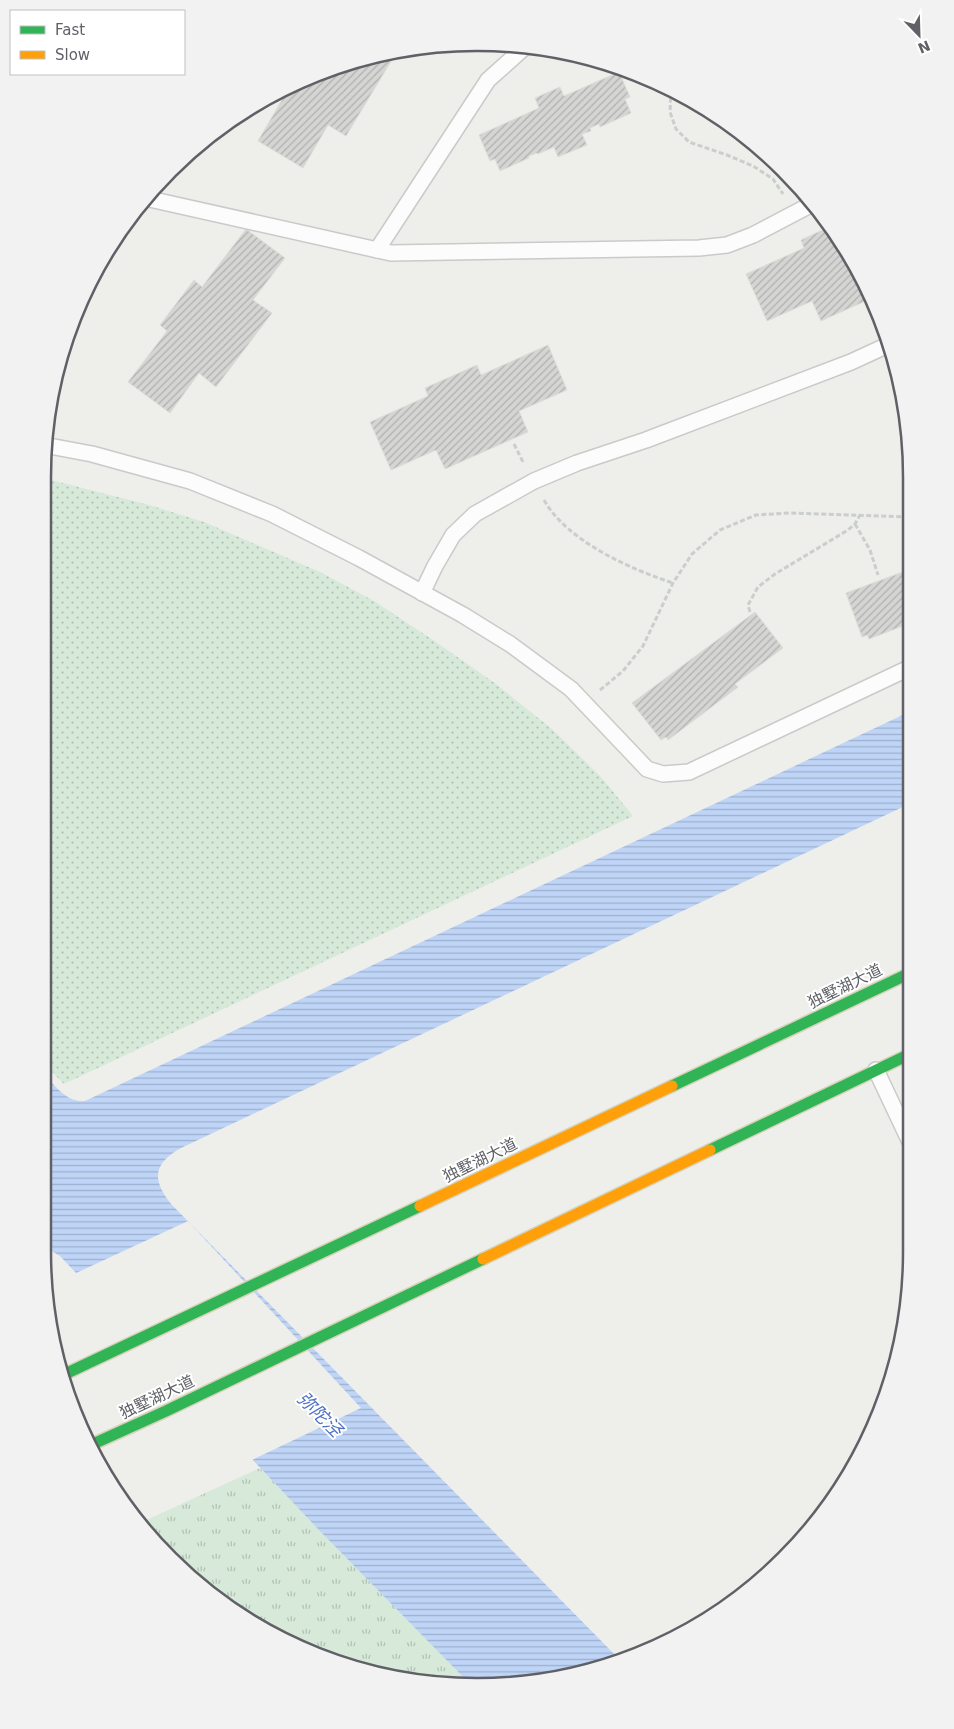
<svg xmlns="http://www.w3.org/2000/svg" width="954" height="1729" font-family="'DejaVu Sans','Noto Sans SC',sans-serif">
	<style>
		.grass { fill: url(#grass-dots) }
		.park { fill: url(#park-tufts) }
		.water { fill: url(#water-rules) }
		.pier { fill: #eeeeea }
		.building { fill: url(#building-hatch); stroke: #deddd9 }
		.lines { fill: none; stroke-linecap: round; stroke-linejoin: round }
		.lane-casing { stroke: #cacaca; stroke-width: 18 }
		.fast-casing { stroke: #d5d2b8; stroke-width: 14 }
		.slow-casing { stroke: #d5d2b8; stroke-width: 14 }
		.path { stroke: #cacfcd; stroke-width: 3; stroke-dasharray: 5 2.5; stroke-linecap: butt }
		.lane { stroke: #fcfcfc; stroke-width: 15 }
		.fast { stroke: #30b455; stroke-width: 11 }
		.slow { stroke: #ff9f0a; stroke-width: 11 }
		.labels { text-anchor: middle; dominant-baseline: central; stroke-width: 4; stroke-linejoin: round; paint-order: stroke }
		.street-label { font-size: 16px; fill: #5f6167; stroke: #fff }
		.water-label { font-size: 18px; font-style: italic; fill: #4c70c2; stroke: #fff }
		.rim { fill: none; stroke: #5f6167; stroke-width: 2.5 }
	</style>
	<defs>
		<pattern id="grass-dots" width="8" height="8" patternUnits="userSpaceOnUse" patternTransform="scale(1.25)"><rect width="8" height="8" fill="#d7ead9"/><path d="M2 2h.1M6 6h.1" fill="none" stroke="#b2c1b4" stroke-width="1.8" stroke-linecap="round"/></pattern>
		<pattern id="park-tufts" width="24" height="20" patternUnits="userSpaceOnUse" patternTransform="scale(1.25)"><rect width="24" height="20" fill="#d7ead9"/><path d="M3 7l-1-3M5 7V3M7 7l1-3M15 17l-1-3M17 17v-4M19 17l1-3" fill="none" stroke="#b2c1b4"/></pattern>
		<pattern id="water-rules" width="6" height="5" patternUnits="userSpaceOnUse" patternTransform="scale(1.25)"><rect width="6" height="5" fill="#bfd5f7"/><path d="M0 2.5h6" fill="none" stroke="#9eb0cc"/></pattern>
		<pattern id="building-hatch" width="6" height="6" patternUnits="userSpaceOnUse" patternTransform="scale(1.25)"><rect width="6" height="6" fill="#d5d5d3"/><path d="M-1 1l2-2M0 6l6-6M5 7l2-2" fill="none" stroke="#b0b0af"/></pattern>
	</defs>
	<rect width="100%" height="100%" fill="#eeeeea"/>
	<!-- grass -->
	<path class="grass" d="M43,478L149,505L204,522L320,572L374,601L436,642L496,684L553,730L601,777L633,816L64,1084L43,1063Z"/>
	<!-- park -->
	<path class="park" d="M260,1468L468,1682L365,1672L236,1613L140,1523Z"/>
	<!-- water -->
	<path class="water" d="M909,712V804L181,1148C152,1164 152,1181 172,1205L619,1659L506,1686L468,1682L318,1529L60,1256L43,1246V1073C54,1084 66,1103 85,1101Z"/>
	<!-- pier -->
	<path class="pier" d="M188,1221L361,1408L250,1461L74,1274Z"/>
	<!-- building -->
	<g class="building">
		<path d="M386,54L393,58L346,136L328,125L303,168L258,141L290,86H289L364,57Z"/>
		<path d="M619,72L630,97L625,99L631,113L600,127L599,124L590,128L591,131L582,134L587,145L558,157L554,147L538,154L537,153L529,156V158L500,171L495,159L490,161L479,135L539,108L535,98L560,87L564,96Z"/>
		<path d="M831,226L838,236L870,299L821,321L812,301L767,321L746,274L804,248L801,240Z"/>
		<path d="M246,229L285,258L253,300L272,313L216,387L199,373L170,413L128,382L167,331L160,325L194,280L202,287Z"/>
		<path d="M548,345L567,390L519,411L528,432L445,469L436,450L391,470L370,422L428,396L425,388L477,365L481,375Z"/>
		<path d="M908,570V624L869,639L867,635L862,637L846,593Z"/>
		<path d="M755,612L783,648L735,684L738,687L668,740L666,737L661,740L632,703Z"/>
	</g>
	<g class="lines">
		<defs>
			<g id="lane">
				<path d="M145,198L391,253L699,248L727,245L753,235L812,204"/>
				<path d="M377,250L488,80L526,46"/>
				<path d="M44,445L92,454L190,481L272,514L359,558L463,615L510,644L571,689L647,769L663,774L689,772L909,668"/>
				<path d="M422,593L435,566L453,535L475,514L534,481L577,463L646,440L851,362L890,344"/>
				<path d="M876,1070L910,1142"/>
			</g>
			<g id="fast">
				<path d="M672,1086L910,973"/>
				<path d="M710,1150L910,1054"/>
				<path d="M63,1375L420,1206"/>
				<path d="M93,1444L166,1411L483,1259"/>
			</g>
			<g id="slow">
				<path d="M420,1206L672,1086"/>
				<path d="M483,1259L710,1150"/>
			</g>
		</defs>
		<!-- lane casing -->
		<use href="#lane" class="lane-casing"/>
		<!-- fast casing -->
		<use href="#fast" class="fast-casing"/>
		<!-- slow casing -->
		<use href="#slow" class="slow-casing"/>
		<!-- path -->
		<g class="path">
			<path d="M671,90L670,112L676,129L689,142L727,155L753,166L773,179L783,194"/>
			<path d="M514,444L523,462"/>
			<path d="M544,500C567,541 630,569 673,583"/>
			<path d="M855,524L870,550L878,575"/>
			<path d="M750,612L748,605L758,587L775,574L848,530L855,524L860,515"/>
			<path d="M600,690L623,671L643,646L673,583L692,554L720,530L756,515L788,513L908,517"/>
		</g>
		<!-- lane -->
		<use href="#lane" class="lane"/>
		<!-- fast -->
		<use href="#fast" class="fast"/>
		<!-- slow -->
		<use href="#slow" class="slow"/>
	</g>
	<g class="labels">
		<!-- street labels -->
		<g class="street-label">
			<text transform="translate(845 986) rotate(-26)">独墅湖大道</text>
			<text transform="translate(480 1160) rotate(-26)">独墅湖大道</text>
			<text transform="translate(157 1397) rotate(-25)">独墅湖大道</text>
		</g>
		<!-- water labels -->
		<g class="water-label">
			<text transform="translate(320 1414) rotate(45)">弥陀泾</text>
		</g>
	</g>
	<!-- crop -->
	<path d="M0 0H954V1729H0ZM477 51H477A426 426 0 0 1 903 477V1252A426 426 0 0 1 477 1678H477A426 426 0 0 1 51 1252V477A426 426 0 0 1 477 51Z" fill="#f2f2f3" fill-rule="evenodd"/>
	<path class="rim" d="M477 51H477A426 426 0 0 1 903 477V1252A426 426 0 0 1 477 1678H477A426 426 0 0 1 51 1252V477A426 426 0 0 1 477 51Z"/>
	<!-- legend -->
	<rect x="10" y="10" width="175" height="65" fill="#ffffff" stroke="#bfc0c2"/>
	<rect x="20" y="26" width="25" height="8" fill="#30b455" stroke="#bfc0c2"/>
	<text x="55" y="35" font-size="15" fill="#5f6167">Fast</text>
	<rect x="20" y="51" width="25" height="8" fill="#ff9f0a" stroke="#bfc0c2"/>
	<text x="55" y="60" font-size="15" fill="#5f6167">Slow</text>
	<!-- north arrow -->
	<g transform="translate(919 35) rotate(157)" stroke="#ffffff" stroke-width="4" paint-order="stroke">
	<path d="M0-4L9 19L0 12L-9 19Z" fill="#5f6167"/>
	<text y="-8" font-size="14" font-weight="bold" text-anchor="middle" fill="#5f6167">N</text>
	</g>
</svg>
